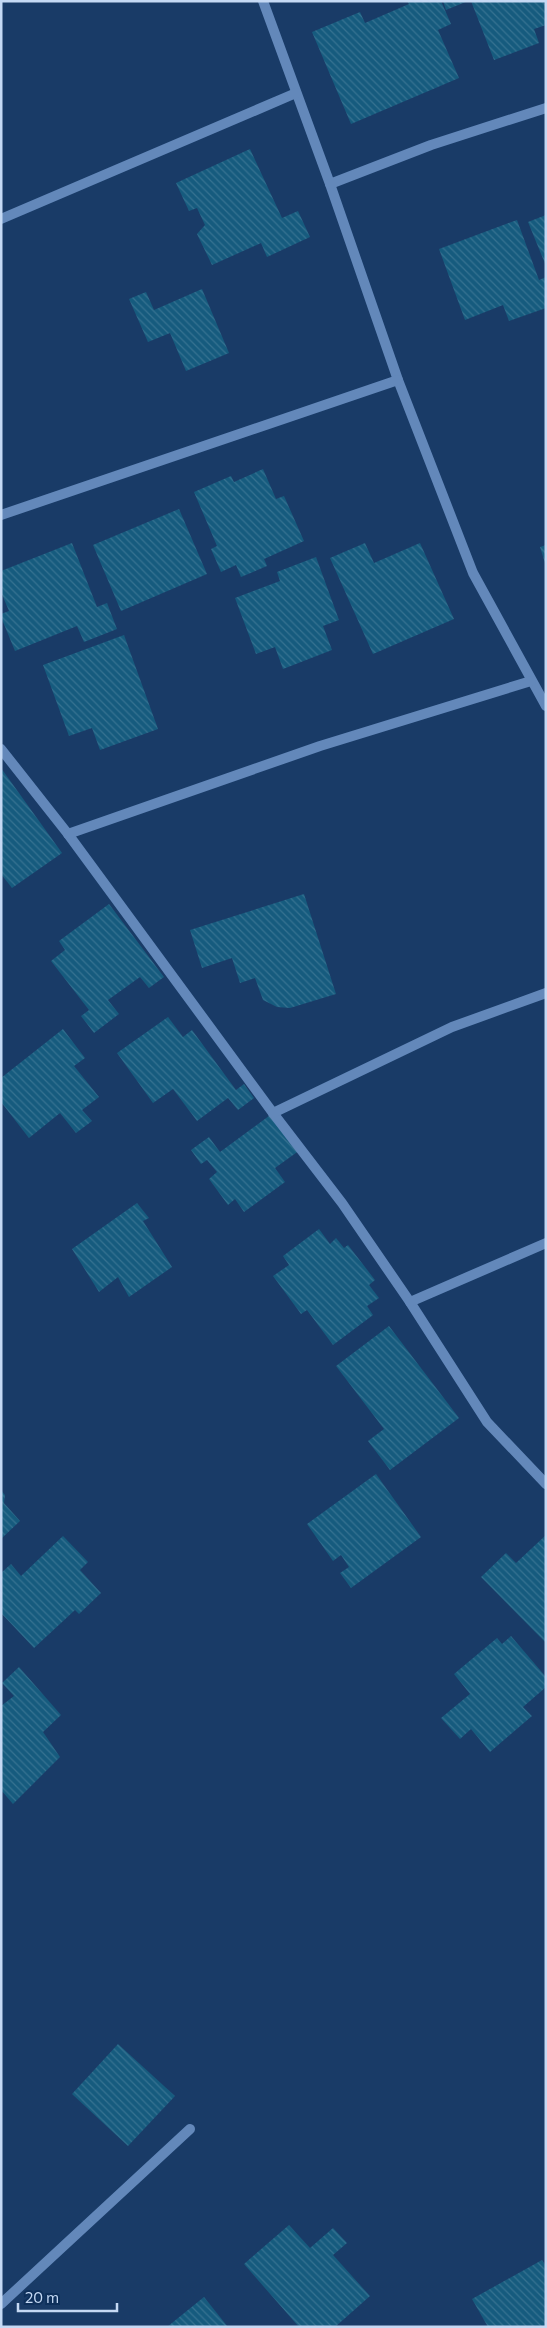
<svg xmlns="http://www.w3.org/2000/svg" width="547" height="2328" font-family="Commissioner,sans-serif">
	<style>
		.building { fill: url(#building-back-hatch) }
		.lines { fill: none; stroke-linecap: round; stroke-linejoin: round }
		.street { stroke: #6388ba; stroke-width: 10 }
	</style>
	<defs>
		<pattern id="building-back-hatch" width="6" height="6" patternUnits="userSpaceOnUse" patternTransform="scale(1.25)"><rect width="6" height="6" fill="#165b7e"/><path d="M-1 5l2 2M0 0l6 6M5-1l2 2" fill="none" stroke="#367291"/></pattern>
	</defs>
	<rect width="100%" height="100%" fill="#193b67"/>
	<!-- building -->
	<g class="building">
		<path d="M407,1H441L451,24L438,30L459,78L351,124L312,32L360,12L365,23L409,4Z"/>
		<path d="M443,1H468L446,10Z"/>
		<path d="M471,1H546V25L534,29L539,43L494,60Z"/>
		<path d="M250,149L282,218L298,211L310,237L267,257L261,243L212,265L197,234L205,225L197,208L189,211L176,183Z"/>
		<path d="M546,215V266L528,222Z"/>
		<path d="M517,220L539,280L546,277V308L509,321L503,305L465,320L439,249Z"/>
		<path d="M202,289L229,353L186,371L170,333L148,342L129,299L146,292L154,310Z"/>
		<path d="M263,469L276,499L284,496L304,541L264,559L267,566L241,577L236,565L221,572L211,549L217,546L194,492L231,476L234,482Z"/>
		<path d="M179,509L207,574L121,611L93,545Z"/>
		<path d="M72,543L97,607L107,603L117,629L84,642L77,626L15,651L1,617V614L9,611L1,592V571Z"/>
		<path d="M365,543L374,563L420,543L454,619L373,654L330,558Z"/>
		<path d="M546,545V563H545L540,547Z"/>
		<path d="M316,557L339,620L323,626L332,650L283,669L275,647L256,654L235,598L280,581L277,572Z"/>
		<path d="M124,635L158,729L100,750L92,728L69,736L43,665Z"/>
		<path d="M1,768L62,853L12,888L1,874Z"/>
		<path d="M304,894L336,994L290,1008L277,1007L263,1000L255,978L240,983L232,958L202,968L190,930Z"/>
		<path d="M109,904L164,977L149,988L140,977L108,1000L119,1014L94,1033L81,1016L89,1010L51,961L65,950L59,941Z"/>
		<path d="M168,1017L183,1037L192,1030L236,1090L244,1084L254,1098L238,1110L228,1098L197,1121L173,1089L153,1103L117,1053Z"/>
		<path d="M63,1029L85,1058L74,1066L99,1097L82,1110L92,1121L76,1133L60,1113L29,1138L1,1102V1078Z"/>
		<path d="M273,1113L300,1150L275,1168L285,1182L244,1212L235,1199L228,1205L209,1179L217,1172L207,1160L201,1164L191,1150L209,1137L220,1152Z"/>
		<path d="M137,1203L149,1218L143,1221L172,1267L129,1297L118,1277L99,1292L72,1249Z"/>
		<path d="M319,1229L330,1244L336,1238L344,1248L348,1245L375,1280L369,1285L379,1298L367,1306L373,1315L333,1345L307,1310L301,1314L273,1276L289,1265L283,1256Z"/>
		<path d="M389,1326L459,1418L390,1470L368,1441L384,1429L336,1366Z"/>
		<path d="M376,1474L421,1537L351,1588L340,1573L349,1567L341,1555L333,1561L307,1524Z"/>
		<path d="M1,1490L5,1495L4,1503L20,1521L1,1539Z"/>
		<path d="M546,1535V1643L481,1577L506,1553L516,1563Z"/>
		<path d="M63,1536L88,1562L80,1570L101,1593L79,1614L75,1610L34,1648L1,1613V1573L11,1564L21,1576Z"/>
		<path d="M511,1636L546,1677V1687L523,1707L532,1716L490,1752L471,1729L460,1739L441,1718L470,1694L454,1674L497,1638L502,1644Z"/>
		<path d="M19,1667L61,1715L43,1732L60,1757L13,1804L1,1790V1706L14,1696L2,1683Z"/>
		<path d="M118,2044L175,2096L128,2146L72,2094Z"/>
		<path d="M289,2225L310,2248L333,2228L347,2243L333,2255L370,2296L335,2327H299L244,2264Z"/>
		<path d="M542,2260L546,2266V2327H488L472,2299Z"/>
		<path d="M204,2297L228,2327H167Z"/>
	</g>
	<g class="lines">
		<!-- street -->
		<g class="street">
			<path d="M263,1L330,184L398,380L473,573L546,706"/>
			<path d="M330,184L431,145L546,108"/>
			<path d="M1,219L296,93"/>
			<path d="M1,515L398,380"/>
			<path d="M1,749L68,834L273,1113L342,1203L410,1302L487,1422L546,1484"/>
			<path d="M68,834L320,746L531,681"/>
			<path d="M273,1113L452,1027L546,993"/>
			<path d="M410,1302L546,1243"/>
			<path d="M1,2304L190,2129"/>
		</g>
	</g>
	<!-- border -->
	<rect width="547" height="2328" fill="none" stroke="#c5d9f4" stroke-width="5"/>
	<!-- scale -->
	<path d="M18 2303v8h99v-8" fill="none" stroke="#c5d9f4" stroke-width="2.5"/>
	<text x="25" y="2303" font-size="15" fill="#c5d9f4" stroke="#0e305b" stroke-width="4" paint-order="stroke">20 m</text>
</svg>
